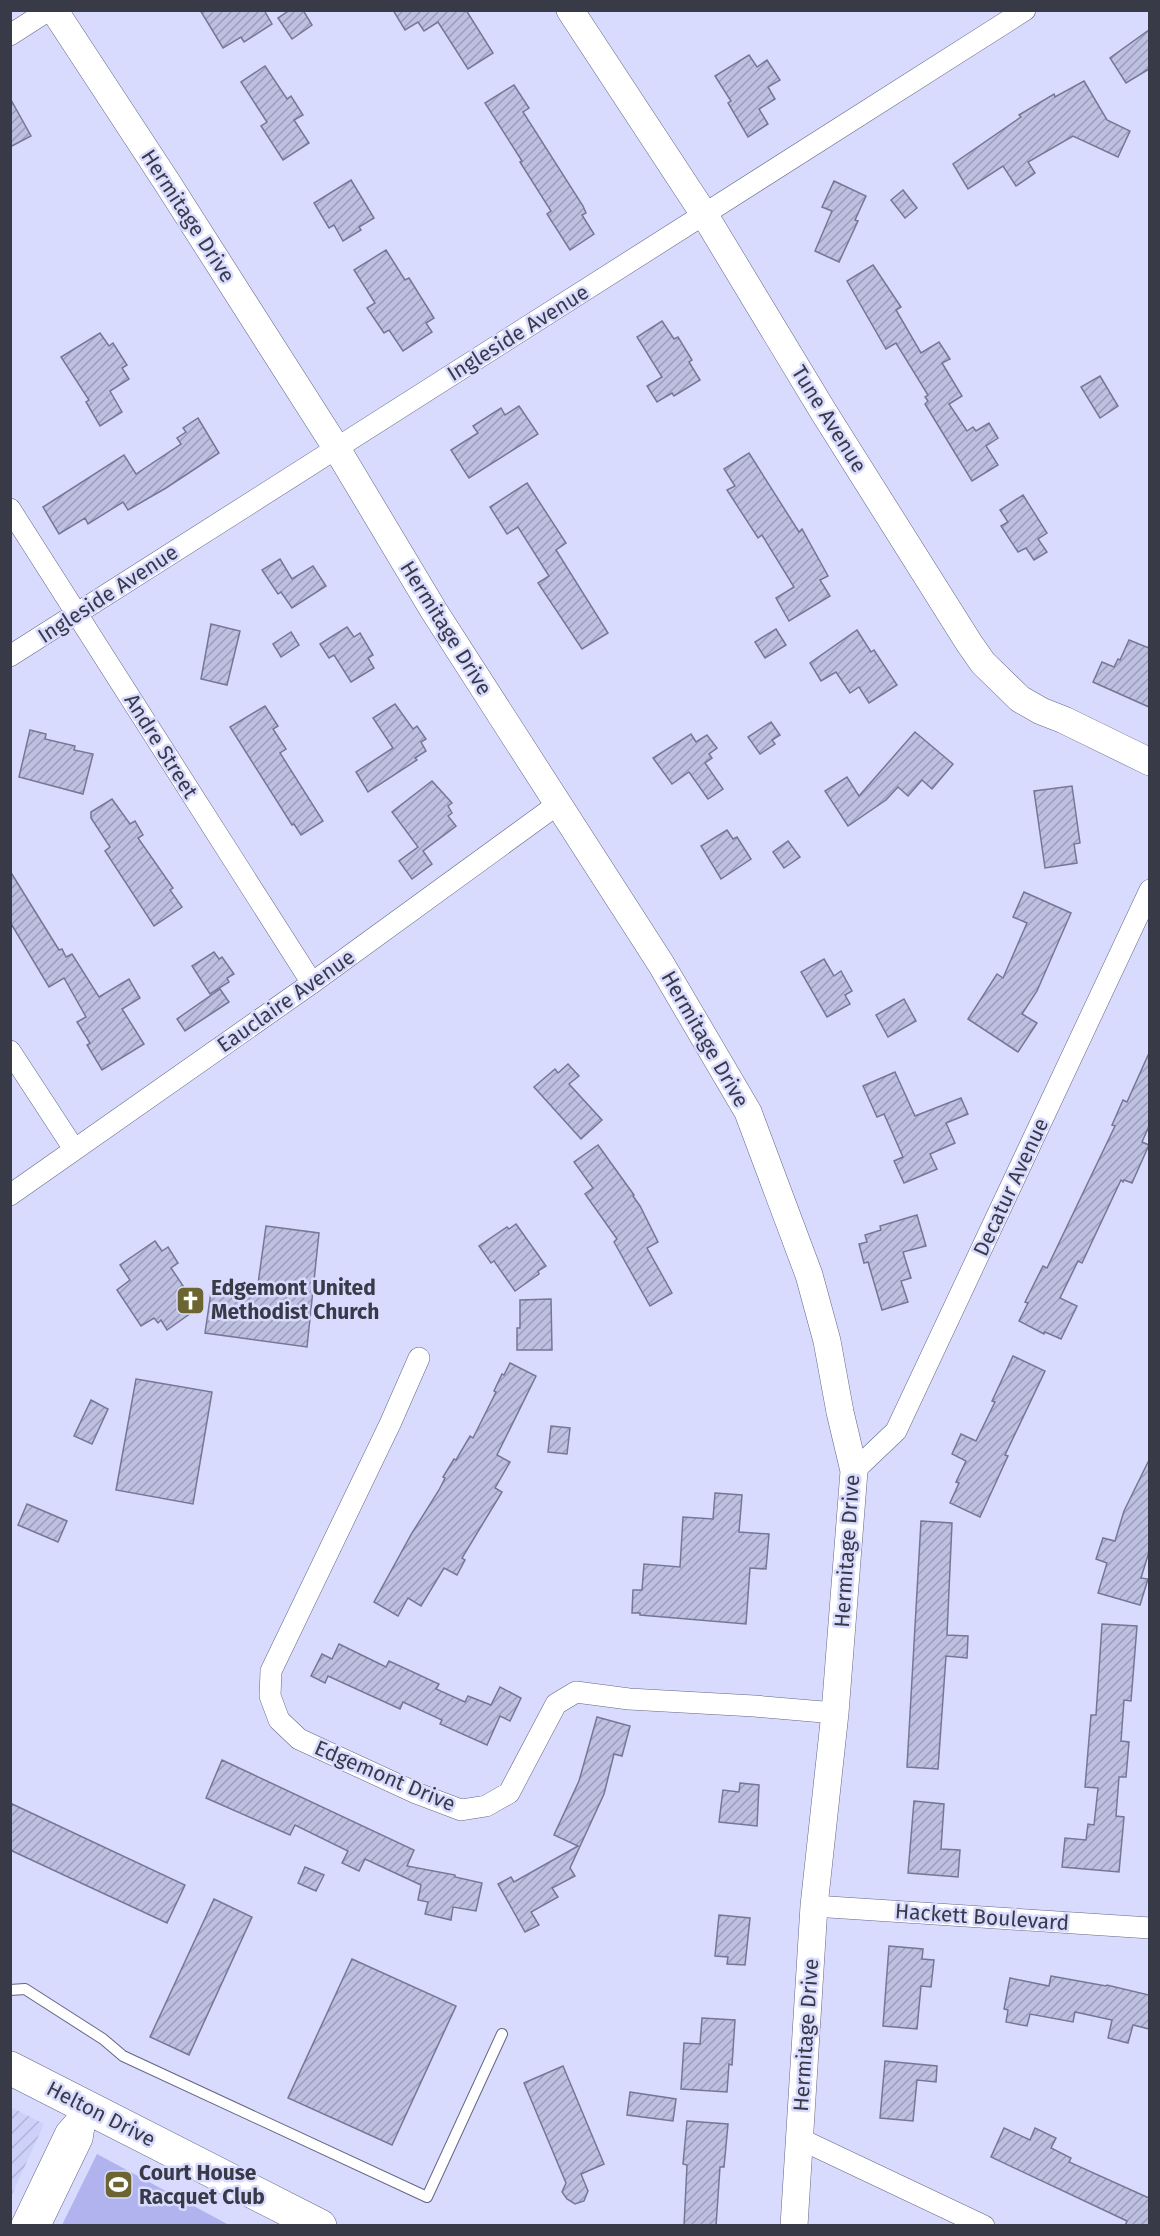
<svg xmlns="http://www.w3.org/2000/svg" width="1160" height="2236" font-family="'Fira Sans',sans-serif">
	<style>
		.industrial { fill: url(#industrial-furrows) }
		.garden { fill: #b0b3ed }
		.building { fill: url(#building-hatch); stroke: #757795; stroke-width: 1.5 }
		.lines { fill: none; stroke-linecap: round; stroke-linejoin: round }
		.service-casing { stroke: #646684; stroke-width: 12 }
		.minor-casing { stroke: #646684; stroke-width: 22 }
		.tertiary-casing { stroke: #646684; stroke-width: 28 }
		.primary-casing { stroke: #646684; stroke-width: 34 }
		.service { stroke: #fff; stroke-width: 10 }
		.minor { stroke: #fff; stroke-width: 21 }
		.tertiary { stroke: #fff; stroke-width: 27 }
		.primary { stroke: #fff; stroke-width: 33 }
		.labels { text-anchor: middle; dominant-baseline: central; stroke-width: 5; stroke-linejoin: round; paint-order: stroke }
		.street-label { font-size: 21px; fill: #393a48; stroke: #d9dbfe }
		.poi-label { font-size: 21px; font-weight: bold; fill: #393a48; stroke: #d9dbfe; text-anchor: start }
	</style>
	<defs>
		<pattern id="industrial-furrows" width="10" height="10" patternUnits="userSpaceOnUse" patternTransform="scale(1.5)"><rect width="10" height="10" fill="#cdd0f9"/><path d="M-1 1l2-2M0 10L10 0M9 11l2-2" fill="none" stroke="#b1b3d7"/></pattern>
		<pattern id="building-hatch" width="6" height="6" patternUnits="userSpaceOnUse" patternTransform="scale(1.5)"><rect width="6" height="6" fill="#bec0e2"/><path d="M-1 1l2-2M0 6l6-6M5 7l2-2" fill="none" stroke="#9b9db9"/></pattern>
	</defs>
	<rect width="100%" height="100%" fill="#d9dbfe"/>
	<!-- industrial -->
	<path class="industrial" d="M11,2107L44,2124L11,2197Z"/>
	<!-- garden -->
	<path class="garden" d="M97,2154L229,2225H62Z"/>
	<!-- building -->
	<g class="building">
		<path d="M200,10H264L272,24L244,42L241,37L223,48Z"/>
		<path d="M290,10H303L312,25L292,39L278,18Z"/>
		<path d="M393,10H466L493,53L468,69L438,22L424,31L418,22L405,30Z"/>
		<path d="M1149,30V69L1126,83L1110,58Z"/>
		<path d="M749,55L757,67L767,60L780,80L768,87L775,99L759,109L768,124L748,137L728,103L731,101L715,76Z"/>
		<path d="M265,66L287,99L291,96L303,115L294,120L309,143L283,160L261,126L267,122L241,82Z"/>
		<path d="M1084,81L1107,120L1130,131L1118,157L1073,136L1028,162L1035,173L1016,186L1003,166L968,189L953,164L1021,117L1019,115L1054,94L1055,97Z"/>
		<path d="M514,85L529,108L523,112L583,206L586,213L582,215L594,234L570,250L547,214L551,211L520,162L522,161L485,103Z"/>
		<path d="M10,98L31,136L10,147Z"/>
		<path d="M351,180L374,218L359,227L361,230L343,241L334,225L329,228L314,203Z"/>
		<path d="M834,181L866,196L855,220L858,221L839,262L815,251L832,211L822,207Z"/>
		<path d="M903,190L917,208L905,218L891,200Z"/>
		<path d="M386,250L405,280L409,278L434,318L426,323L432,332L403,351L389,330L384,333L367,308L375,303L354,270Z"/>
		<path d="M873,265L901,307L896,310L921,353L939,342L950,359L942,363L962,396L949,404L967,431L973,427L976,431L989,423L998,438L986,446L998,465L972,481L925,404L928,401L925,397L928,395L896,343L886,349L847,281Z"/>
		<path d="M662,321L674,339L678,337L692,360L689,362L700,380L674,396L672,393L657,402L647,386L662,377L637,337Z"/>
		<path d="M100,333L109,346L113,343L127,365L122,368L129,379L110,391L122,412L100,426L86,402L89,400L61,357Z"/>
		<path d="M1100,376L1118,406L1100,418L1081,387Z"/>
		<path d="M519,406L538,434L469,478L451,450L478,433L473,426L501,408L505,415Z"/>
		<path d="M198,418L219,453L166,488L128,510L123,502L88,524L85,518L59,534L43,507L124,455L136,474L181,444L177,438L186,432L183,428Z"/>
		<path d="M749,453L799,532L802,529L828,576L820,580L830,596L789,621L776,598L794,587L762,535L758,538L727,490L735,486L724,469Z"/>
		<path d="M527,483L566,543L556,550L608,633L582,649L538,583L549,576L518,527L507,534L490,507Z"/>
		<path d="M1023,495L1047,533L1038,539L1047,552L1034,560L1026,548L1018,552L1001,526L1008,522L1000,510Z"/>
		<path d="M280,559L292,579L313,566L326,586L292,608L281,592L278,594L262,570Z"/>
		<path d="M211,624L240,631L227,685L201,679Z"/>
		<path d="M347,627L354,637L360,633L373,655L368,658L374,668L351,682L334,655L329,658L320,644Z"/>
		<path d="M776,629L786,645L765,658L755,642Z"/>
		<path d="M857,630L871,652L874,650L897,685L869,703L859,687L850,693L836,672L821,681L810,663Z"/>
		<path d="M291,632L299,645L281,657L273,644Z"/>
		<path d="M1129,640L1149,648V707L1093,682L1102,662L1114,667L1118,659L1120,660Z"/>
		<path d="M395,704L413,729L417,726L426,739L421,742L426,751L415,758L417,760L368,792L356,772L393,748L373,718Z"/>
		<path d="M265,706L278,726L273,729L286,749L280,753L323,821L301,835L294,824L292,825L230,727Z"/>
		<path d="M771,722L780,735L772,740L775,744L760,754L748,737Z"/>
		<path d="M30,730L46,734L45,739L75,746L74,750L93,754L83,794L19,777Z"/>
		<path d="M915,732L953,764L932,789L922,780L908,796L898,787L886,800L848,826L825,791L847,777L859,796Z"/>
		<path d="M691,734L696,742L707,735L717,748L709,754L712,758L705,763L723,789L708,799L689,772L672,784L653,758Z"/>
		<path d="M432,781L452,803L448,806L452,813L448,816L456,826L423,851L432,864L412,879L399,861L418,847L392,812Z"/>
		<path d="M1072,786L1080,843L1074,844L1077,863L1045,868L1034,791Z"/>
		<path d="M112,799L130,824L135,821L143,835L138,838L173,888L170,890L182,907L154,926L105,851L110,847L91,818V812Z"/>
		<path d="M727,830L733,839L737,837L751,859L721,879L701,846Z"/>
		<path d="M788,841L800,857L784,868L773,852Z"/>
		<path d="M10,871L59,950L62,949L66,957L72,954L99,997L129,979L140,998L122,1009L144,1044L102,1070L87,1045L90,1043L77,1022L86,1017L64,978L49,987L10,922Z"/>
		<path d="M1024,892L1071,913L1037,991L1022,1014L1037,1023L1018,1052L968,1019L997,974L1003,978L1027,923L1013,917Z"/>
		<path d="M214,952L219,959L222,957L234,974L227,978L229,982L210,994L192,966Z"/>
		<path d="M824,959L834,976L841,971L852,991L845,995L850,1004L827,1017L801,972Z"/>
		<path d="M220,989L229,1002L185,1031L177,1019Z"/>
		<path d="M904,999L916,1021L888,1037L876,1015Z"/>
		<path d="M1149,1053V1126L1142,1142L1149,1145L1132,1183L1124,1180L1123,1182L1121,1180L1082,1263L1078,1261L1060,1298L1077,1306L1061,1339L1045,1332L1044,1334L1019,1321L1028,1303L1025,1302L1043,1266L1047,1268L1115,1126L1112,1125L1123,1100L1127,1102Z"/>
		<path d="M568,1064L579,1076L569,1084L602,1120L581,1139L534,1087L555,1069L558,1073Z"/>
		<path d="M895,1072L915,1116L961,1098L968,1114L946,1123L955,1143L930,1154L937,1169L904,1183L894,1161L903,1157L884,1114L877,1117L863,1086Z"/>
		<path d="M598,1145L634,1195L633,1196L640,1206L658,1242L647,1248L672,1293L650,1306L614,1242L617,1239L585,1194L593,1188L574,1162Z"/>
		<path d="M917,1215L926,1246L903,1252L911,1278L901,1281L908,1302L882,1310L868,1262L864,1263L859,1244L867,1242L865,1235L881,1230L880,1226Z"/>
		<path d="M516,1224L546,1266L538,1271L539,1274L515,1291L494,1261L491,1263L479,1246L507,1227L509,1229Z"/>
		<path d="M266,1226L319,1233L307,1347L205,1333L212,1285L257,1291Z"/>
		<path d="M155,1241L162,1251L168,1247L178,1263L171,1268L198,1308L167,1330L161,1320L158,1323L154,1318L141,1326L117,1290L130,1280L120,1265Z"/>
		<path d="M551,1299L552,1350H517V1328H520V1300Z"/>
		<path d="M1013,1356L1045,1371L1005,1455L1008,1456L980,1517L950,1503L959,1483L956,1482L966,1461L952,1454L961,1434L976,1441L995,1402L992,1401Z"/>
		<path d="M510,1363L536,1376L497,1455L510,1462L495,1488L502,1492L462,1558L465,1560L457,1575L444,1568L421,1606L408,1598L398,1616L374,1602L412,1533L439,1490L445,1478L443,1477L454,1459L456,1460L470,1436L473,1438L496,1392L494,1391L502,1374L504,1375Z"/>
		<path d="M136,1379L212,1392L193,1504L116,1490Z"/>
		<path d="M91,1400L108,1409L92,1444L74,1436Z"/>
		<path d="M551,1426L570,1428L567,1454L548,1452Z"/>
		<path d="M1149,1460V1552L1141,1578L1148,1579L1140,1605L1098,1593L1107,1563L1096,1559L1103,1538L1115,1541L1124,1511Z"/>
		<path d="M715,1493L742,1495L739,1532L769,1534L766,1569L750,1568L746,1624L640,1615V1613H632L633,1590H642L644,1564L680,1567L683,1517L713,1519Z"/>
		<path d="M27,1504L67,1521L58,1542L18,1525Z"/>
		<path d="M921,1521L952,1523L947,1635L968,1636L967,1658L946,1656L938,1769L907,1767Z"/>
		<path d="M1102,1624L1137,1626L1131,1701L1124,1700L1121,1741L1129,1742L1126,1777H1119L1116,1816L1124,1817L1119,1872L1062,1867L1065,1838L1086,1840L1088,1824L1094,1825L1098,1788L1085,1787L1091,1715H1096Z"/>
		<path d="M339,1644L386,1667L389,1661L439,1684L436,1689L465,1702L468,1696L491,1705L500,1687L521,1698L510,1721L500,1716L487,1745L440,1724L442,1720L403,1702L400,1709L328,1676L325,1683L311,1676L322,1654L332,1659Z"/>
		<path d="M597,1717L630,1726L622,1756L614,1754L604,1794L570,1868L575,1876L552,1888L558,1897L531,1912L539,1925L525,1932L498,1884L511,1877L514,1882L578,1846L554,1835L579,1781Z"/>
		<path d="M222,1760L414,1850L407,1866L455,1875V1877L482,1883L476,1911L453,1907L451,1920L425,1914L428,1902L418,1900L421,1885L365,1859L359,1871L342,1863L348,1851L295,1825L290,1835L206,1798Z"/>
		<path d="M740,1783L759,1785L757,1826L719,1822L723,1790L739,1792Z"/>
		<path d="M914,1801L944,1804L941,1849L960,1850L958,1877L908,1873Z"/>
		<path d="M10,1803L185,1885L167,1923L10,1850Z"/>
		<path d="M305,1867L324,1875L316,1891L298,1883Z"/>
		<path d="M214,1899L252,1917L189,2055L150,2037Z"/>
		<path d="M719,1915L750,1918L745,1965L727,1964L728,1957L715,1956Z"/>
		<path d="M889,1946L923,1949L922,1959L934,1960L931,1987L921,1986L917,2029L883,2026Z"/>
		<path d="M352,1959L456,2006L392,2145L288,2098Z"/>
		<path d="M1051,1976L1106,1986L1107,1985L1149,1995V2029L1133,2025L1128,2043L1108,2038L1112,2020L1075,2012L1073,2022L1030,2014L1027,2026L1006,2022L1008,2010L1004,2009L1010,1978L1049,1986Z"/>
		<path d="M702,2018L735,2020L732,2065L729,2064L727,2092L681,2089L684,2043L700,2044Z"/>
		<path d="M885,2061L937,2066L936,2082L917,2080L913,2121L880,2118Z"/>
		<path d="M563,2066L604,2164L581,2174L588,2191L584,2201L575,2204L567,2199L562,2192L566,2183L524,2083Z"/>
		<path d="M630,2092L676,2099L673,2121L627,2115Z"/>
		<path d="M687,2121L728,2124L724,2167H720L716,2226H684L687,2165L683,2164Z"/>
		<path d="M1004,2128L1030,2140L1035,2128L1056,2138L1051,2148L1071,2158L1069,2162L1149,2198V2226H1125L1127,2221L991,2157Z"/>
	</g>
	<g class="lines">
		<defs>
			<path id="service" d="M10,1990L25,1989L103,2039L123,2056L427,2197L502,2034"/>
			<g id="minor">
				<path d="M10,35L49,10"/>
				<path d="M10,509L312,983"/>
				<path d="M10,656L1025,10"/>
				<path d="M10,1051L74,1149"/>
				<path d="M10,1195L312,983L558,804"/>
				<path d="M419,1358L390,1424L271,1671L270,1696L279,1720L299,1739L416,1793L461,1810L486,1806L509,1793L556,1704L576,1692L629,1699L754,1706L835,1713"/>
				<path d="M854,1471L896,1431L1150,890"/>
				<path d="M814,1906L1150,1928"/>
				<path d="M798,2138L984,2226"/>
				<path d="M21,2226L66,2132L87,2108"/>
				<path d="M40,2226L82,2139L87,2108"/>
			</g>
			<g id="tertiary">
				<path d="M54,10L168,184L337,449L434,611L661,964L748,1112L809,1275L827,1341L840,1412L854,1471L835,1713L814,1906L794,2226"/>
				<path d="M570,10L704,214L823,411L969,643L983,663L1020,699L1041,711L1064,720L1150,762"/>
			</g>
			<path id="primary" d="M10,2068L320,2226"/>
		</defs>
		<!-- service casing -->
		<use href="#service" class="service-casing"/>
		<!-- minor casing -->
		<use href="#minor" class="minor-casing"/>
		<!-- tertiary casing -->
		<use href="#tertiary" class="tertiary-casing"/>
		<!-- primary casing -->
		<use href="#primary" class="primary-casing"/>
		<!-- service -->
		<use href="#service" class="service"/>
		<!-- minor -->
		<use href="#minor" class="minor"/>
		<!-- tertiary -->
		<use href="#tertiary" class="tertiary"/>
		<!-- primary -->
		<use href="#primary" class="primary"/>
	</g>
	<!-- icons -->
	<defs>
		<symbol id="church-square" viewBox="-11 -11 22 22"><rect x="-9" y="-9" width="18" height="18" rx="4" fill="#6c6532" stroke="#d9dbfe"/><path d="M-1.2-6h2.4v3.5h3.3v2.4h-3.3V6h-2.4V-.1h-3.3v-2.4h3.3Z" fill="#fff"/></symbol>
		<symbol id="stadium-square" viewBox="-11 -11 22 22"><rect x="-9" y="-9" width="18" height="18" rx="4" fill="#6c6532" stroke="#d9dbfe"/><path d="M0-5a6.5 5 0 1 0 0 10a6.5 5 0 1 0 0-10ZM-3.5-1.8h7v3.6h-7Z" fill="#fff"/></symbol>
	</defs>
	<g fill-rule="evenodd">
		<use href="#church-square" x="174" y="1284" width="33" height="33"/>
		<use href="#stadium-square" x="102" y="2168" width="33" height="33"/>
	</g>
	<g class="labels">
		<!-- street labels -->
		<g class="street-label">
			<text transform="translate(188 216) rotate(57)">Hermitage Drive</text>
			<text transform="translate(518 333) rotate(-32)">Ingleside Avenue</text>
			<text transform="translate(829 419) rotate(58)">Tune Avenue</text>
			<text transform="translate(108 594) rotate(-33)">Ingleside Avenue</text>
			<text transform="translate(446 628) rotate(58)">Hermitage Drive</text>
			<text transform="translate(161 746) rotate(58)">Andre Street</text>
			<text transform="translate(286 1001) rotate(-35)">Eauclaire Avenue</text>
			<text transform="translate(705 1039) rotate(60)">Hermitage Drive</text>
			<text transform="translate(1011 1187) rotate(-65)">Decatur Avenue</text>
			<text transform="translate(847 1551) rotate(-86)">Hermitage Drive</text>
			<text transform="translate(385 1776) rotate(23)">Edgemont Drive</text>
			<text transform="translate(982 1917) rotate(4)">Hackett Boulevard</text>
			<text transform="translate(806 2035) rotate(-86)">Hermitage Drive</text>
			<text transform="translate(101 2114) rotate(27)">Helton Drive</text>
		</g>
		<!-- poi labels -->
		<g class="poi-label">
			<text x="211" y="1288">Edgemont United<tspan x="211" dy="24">Methodist Church</tspan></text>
			<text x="139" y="2173">Court House<tspan x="139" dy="24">Racquet Club</tspan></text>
		</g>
	</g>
	<!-- border -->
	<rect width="1160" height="2236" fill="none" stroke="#393a48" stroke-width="24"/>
</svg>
